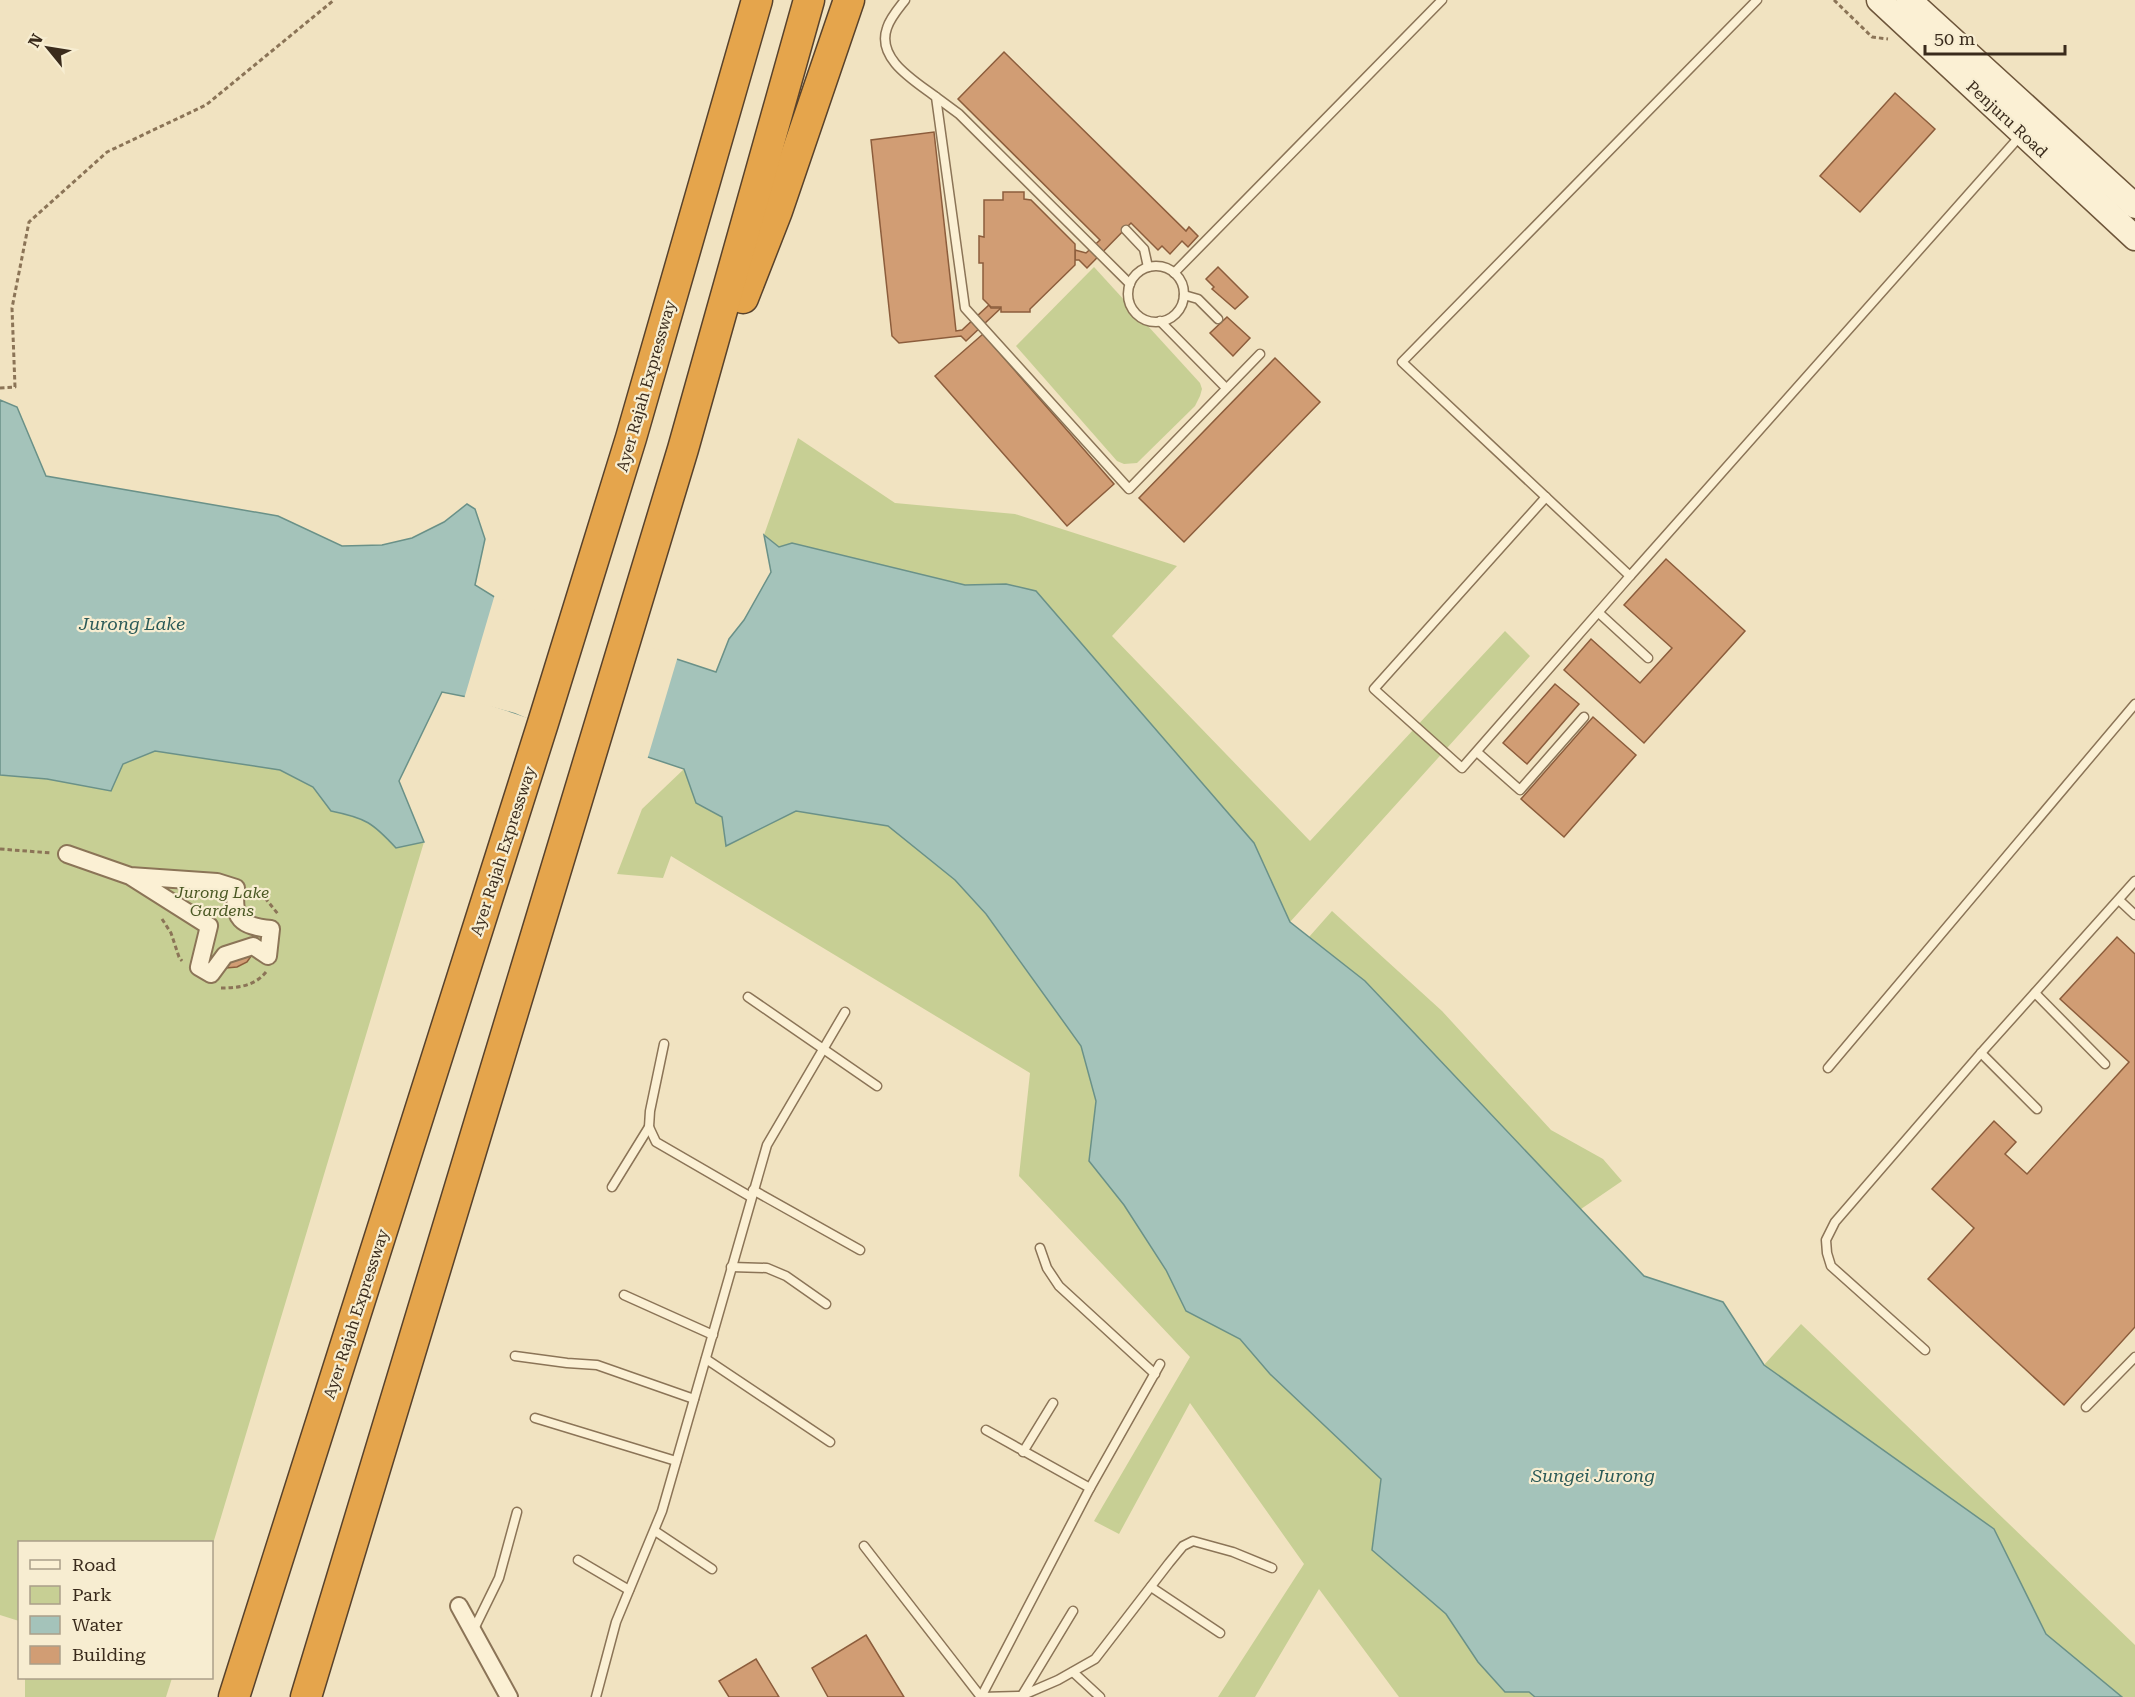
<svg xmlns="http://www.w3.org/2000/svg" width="2135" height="1697" font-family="'Roboto Serif',serif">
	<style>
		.green { fill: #c7cf94 }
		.water { fill: #a4c3ba; stroke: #6a9188; stroke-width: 1.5 }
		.pier { fill: #f1e3c1 }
		.building { fill: #d19d74; stroke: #8c5d3c; stroke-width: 1.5 }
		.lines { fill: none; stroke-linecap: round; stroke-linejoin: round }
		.lane-casing { stroke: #8b7457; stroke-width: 11 }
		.street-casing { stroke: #8b7457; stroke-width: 20 }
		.secondary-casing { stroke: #6d553a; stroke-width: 27 }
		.highway-casing { stroke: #58422c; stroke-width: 33 }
		.path { stroke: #8b7457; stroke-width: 3; stroke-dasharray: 4.5 3; stroke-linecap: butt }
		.lane { stroke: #fbf0d4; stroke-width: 8 }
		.street { stroke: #fbf0d4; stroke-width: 16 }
		.secondary { stroke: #fbf0d4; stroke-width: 24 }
		.highway { stroke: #e5a54c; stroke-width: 30 }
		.labels { text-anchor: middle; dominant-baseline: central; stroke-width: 4.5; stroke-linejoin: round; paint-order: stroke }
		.street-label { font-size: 16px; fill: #3a2b1c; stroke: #f7edd1 }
		.park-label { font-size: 16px; font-style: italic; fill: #495722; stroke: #f7edd1 }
		.water-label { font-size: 18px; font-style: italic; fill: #2b5a58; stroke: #f7edd1 }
	</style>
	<rect width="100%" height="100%" fill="#f1e3c1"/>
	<!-- green -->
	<g class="green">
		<path d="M1094,267L1200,383L1202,389L1200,396L1195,406L1137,463L1124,464L1117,461L1016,346Z"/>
		<path d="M798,438L895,503L1015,514L1177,566L1112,636L1310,841L1505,631L1530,656L1290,922L1254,843L1006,584L965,585L792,543L779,547L764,535Z"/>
		<path d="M155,751L280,770L313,787L331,811C366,818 373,823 396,848L424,842L212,1547V1542H20L19,1621L0,1615V775L47,779L123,764Z"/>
		<path d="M684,769L696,803L722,817L726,846L796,811L888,826L955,880L986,915L1081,1046L1096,1101L1089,1161L1124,1205L1166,1270L1186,1311L1240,1339L1270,1374L1381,1479L1372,1550L1446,1614L1478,1662L1505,1692H1529L1535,1697H1399L1319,1589L1255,1697H1218L1304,1564L1190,1403L1119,1534L1094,1521L1190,1357L1019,1176L1030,1073L671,856L663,878L617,874L642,809Z"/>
		<path d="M1332,911L1442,1011L1551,1130L1603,1159L1622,1181L1581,1209L1365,981L1309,937Z"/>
		<path d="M1801,1324L2135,1645V1697H2122L2046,1634L1994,1529L1764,1365Z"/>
		<path d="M25,1678H172L166,1697H25Z"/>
	</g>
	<!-- water -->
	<path class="water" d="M0,400L17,407L46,476L278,516L342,546L382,545L412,538L444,522L467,504L475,509L485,539L475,585L501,601L716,672L729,639L744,620L771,572L764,535L779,547L792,543L965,585L1006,584L1036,591L1254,843L1290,922L1365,981L1644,1276L1723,1302L1764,1365L1994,1529L2046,1634L2122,1697H1535L1529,1692H1505L1478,1662L1446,1614L1372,1550L1381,1479L1270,1374L1240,1339L1186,1311L1166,1270L1124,1205L1089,1161L1096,1101L1081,1046L986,914L955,880L888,826L796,811L726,846L722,817L696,803L684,769L467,697L442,692L399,781L424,842L396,848C373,823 366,818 331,811L313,787L280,770L155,751L123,764L111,791L47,779L0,775Z"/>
	<!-- pier -->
	<path class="pier" d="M495,594L502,599L558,618L678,656L647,760L538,723L515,713L464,699Z"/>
	<!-- building -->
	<g class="building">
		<path d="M1004,52L1186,231L1189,227L1198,236L1188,247L1182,241L1170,254L1162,246L1158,250L1131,223L1087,268L1079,260H1075V250L1086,253L1100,240L958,99Z"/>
		<path d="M1895,93L1935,129L1860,212L1820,176Z"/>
		<path d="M934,132L956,331L962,330L989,305L991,308H1001L966,341L961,336L899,343L892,336L871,140Z"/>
		<path d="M1003,192H1024V199L1031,200L1075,244V265L1030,309V312H1001V307H991L983,299V263H979V236L984,237V200H1003Z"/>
		<path d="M1218,267L1248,297L1235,309L1212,289L1214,287L1206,279Z"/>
		<path d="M1227,317L1250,338L1233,356L1210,333Z"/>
		<path d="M983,334L1114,484L1067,526L935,376Z"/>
		<path d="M1275,358L1320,402L1184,542L1139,498Z"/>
		<path d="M1666,559L1745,631L1644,743L1564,670L1591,639L1640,683L1672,648L1624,605Z"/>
		<path d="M1555,684L1579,704L1527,764L1503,743Z"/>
		<path d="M1593,717L1636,755L1564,837L1521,799Z"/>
		<path d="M2117,937L2135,954V1327L2064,1405L1928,1279L1974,1228L1932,1189L1994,1121L2016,1142L2005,1154L2027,1174L2129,1062L2060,999Z"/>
		<path d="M254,952L247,962L237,967L226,968L219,964Z"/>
		<path d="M866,1635L904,1697H828L812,1668Z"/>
		<path d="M756,1659L779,1697H729L719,1681Z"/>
	</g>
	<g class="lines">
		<defs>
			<g id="lane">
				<path d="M905,0C898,9 890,18 887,28C876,59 915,81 936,97L965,308L1129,489L1260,354"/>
				<path d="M1757,0L1402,362L1630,576L2021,135"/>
				<path d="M936,97L959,114L1130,284"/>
				<path d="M1126,230L1144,249L1148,267"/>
				<circle cx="1156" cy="294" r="28"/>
				<path d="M1174,273L1442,0"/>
				<path d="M1184,295L1198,299L1218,319"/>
				<path d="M1160,321L1226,388"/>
				<path d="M1546,497L1374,689L1462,768L1630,576"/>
				<path d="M1599,613L1648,658"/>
				<path d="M1477,752L1520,790L1584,717"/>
				<path d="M2119,900L2135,915"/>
				<path d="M2035,993L2105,1064"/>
				<path d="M748,997L877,1086"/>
				<path d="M664,1044L650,1111L649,1127L656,1142L751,1197"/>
				<path d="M1981,1053L2037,1109"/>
				<path d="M1828,1068L2135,704"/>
				<path d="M612,1187L649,1127"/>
				<path d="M753,1190L860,1250"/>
				<path d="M1040,1248L1047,1268L1059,1286L1155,1374"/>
				<path d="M731,1267L767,1268L786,1276L826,1304"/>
				<path d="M624,1295L713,1335"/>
				<path d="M1925,1350L1831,1266L1827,1253L1826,1240L1835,1222L1981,1053L2135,881"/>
				<path d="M515,1356L567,1363L597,1365L694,1399"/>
				<path d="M706,1359L830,1442"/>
				<path d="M2086,1407L2135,1357"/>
				<path d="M535,1418L676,1461"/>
				<path d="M986,1430L1090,1488"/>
				<path d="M1023,1452L1053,1403"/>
				<path d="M655,1531L712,1569"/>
				<path d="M864,1546L981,1697L1021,1696L1058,1680L1095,1659L1169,1563L1183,1546L1193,1541L1233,1552L1272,1568"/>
				<path d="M578,1560L629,1590"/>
				<path d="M1151,1587L1220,1633"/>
				<path d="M473,1631L499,1578L517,1512"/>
				<path d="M1073,1672L1100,1697"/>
				<path d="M596,1697L616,1622L662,1511L767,1145L845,1012"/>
				<path d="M981,1697L1090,1488L1160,1364"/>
				<path d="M1021,1697L1073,1611"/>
			</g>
			<g id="street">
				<path d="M67,854L130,876L209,926L199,967L211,974L225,955L253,946L268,956L271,929C241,926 232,919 236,888L217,882L130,876"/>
				<path d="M459,1606L509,1697"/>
			</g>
			<g id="secondary">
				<path d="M1879,0L2135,238"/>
				<path d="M1909,0L2135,206"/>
			</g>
			<g id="highway">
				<path d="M743,298L777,211L849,0"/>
				<path d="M234,1697L543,723L631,438L757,0"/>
				<path d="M306,1697L683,449L809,0"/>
			</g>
		</defs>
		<!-- lane casing -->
		<use href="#lane" class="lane-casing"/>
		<!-- street casing -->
		<use href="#street" class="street-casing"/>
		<!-- secondary casing -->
		<use href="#secondary" class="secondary-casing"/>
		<!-- highway casing -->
		<use href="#highway" class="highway-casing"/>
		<!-- path -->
		<g class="path">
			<path d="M1834,0L1872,37L1888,39"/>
			<path d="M0,388L15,387L12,308L29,222L107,152L206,105L334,0"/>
			<path d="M0,849L52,853"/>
			<path d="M254,888L261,893L278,914"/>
			<path d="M162,919L171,933L179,957L182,961"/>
			<path d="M221,988C238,988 255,986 266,972"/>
		</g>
		<!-- lane -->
		<use href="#lane" class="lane"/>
		<!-- street -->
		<use href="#street" class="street"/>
		<!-- secondary -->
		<use href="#secondary" class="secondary"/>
		<!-- highway -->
		<use href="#highway" class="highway"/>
	</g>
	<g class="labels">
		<!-- street labels -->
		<g class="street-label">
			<text transform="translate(2007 119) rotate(43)">Penjuru Road</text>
			<text transform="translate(646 386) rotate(-74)">Ayer Rajah Expressway</text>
			<text transform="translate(503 851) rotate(-72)">Ayer Rajah Expressway</text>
			<text transform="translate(356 1314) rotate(-72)">Ayer Rajah Expressway</text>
		</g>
		<!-- park labels -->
		<g class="park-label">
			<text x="222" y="892">Jurong Lake<tspan x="222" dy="18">Gardens</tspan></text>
		</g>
		<!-- water labels -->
		<g class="water-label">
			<text x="132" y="623">Jurong Lake</text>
			<text x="1593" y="1475">Sungei Jurong</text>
		</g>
	</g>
	<!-- legend -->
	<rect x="18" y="1541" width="195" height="138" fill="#f7edd1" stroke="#ab9f89" stroke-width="1.5"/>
	<rect x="30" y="1560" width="30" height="9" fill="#fbf0d4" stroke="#ab9f89" stroke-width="1.5"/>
	<text x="72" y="1571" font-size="18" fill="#3a2b1c">Road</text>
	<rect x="30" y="1586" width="30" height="18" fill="#c7cf94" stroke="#ab9f89" stroke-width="1.5"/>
	<text x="72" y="1601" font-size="18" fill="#3a2b1c">Park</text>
	<rect x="30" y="1616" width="30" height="18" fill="#a4c3ba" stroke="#ab9f89" stroke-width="1.5"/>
	<text x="72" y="1631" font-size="18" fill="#3a2b1c">Water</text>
	<rect x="30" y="1646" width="30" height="18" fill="#d19d74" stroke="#ab9f89" stroke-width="1.5"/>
	<text x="72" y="1661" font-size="18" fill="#3a2b1c">Building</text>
	<!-- north arrow -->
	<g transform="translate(48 48) rotate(300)" stroke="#f7edd1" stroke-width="4.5" paint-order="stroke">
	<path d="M0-4.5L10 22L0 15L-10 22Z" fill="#3a2b1c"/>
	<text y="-9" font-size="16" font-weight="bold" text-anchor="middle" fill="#3a2b1c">N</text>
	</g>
	<!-- scale -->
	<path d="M1925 45v9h140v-9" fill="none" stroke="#3a2b1c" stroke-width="3"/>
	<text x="1934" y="45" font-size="18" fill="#3a2b1c" stroke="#f7edd1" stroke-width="4.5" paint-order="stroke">50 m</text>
</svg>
